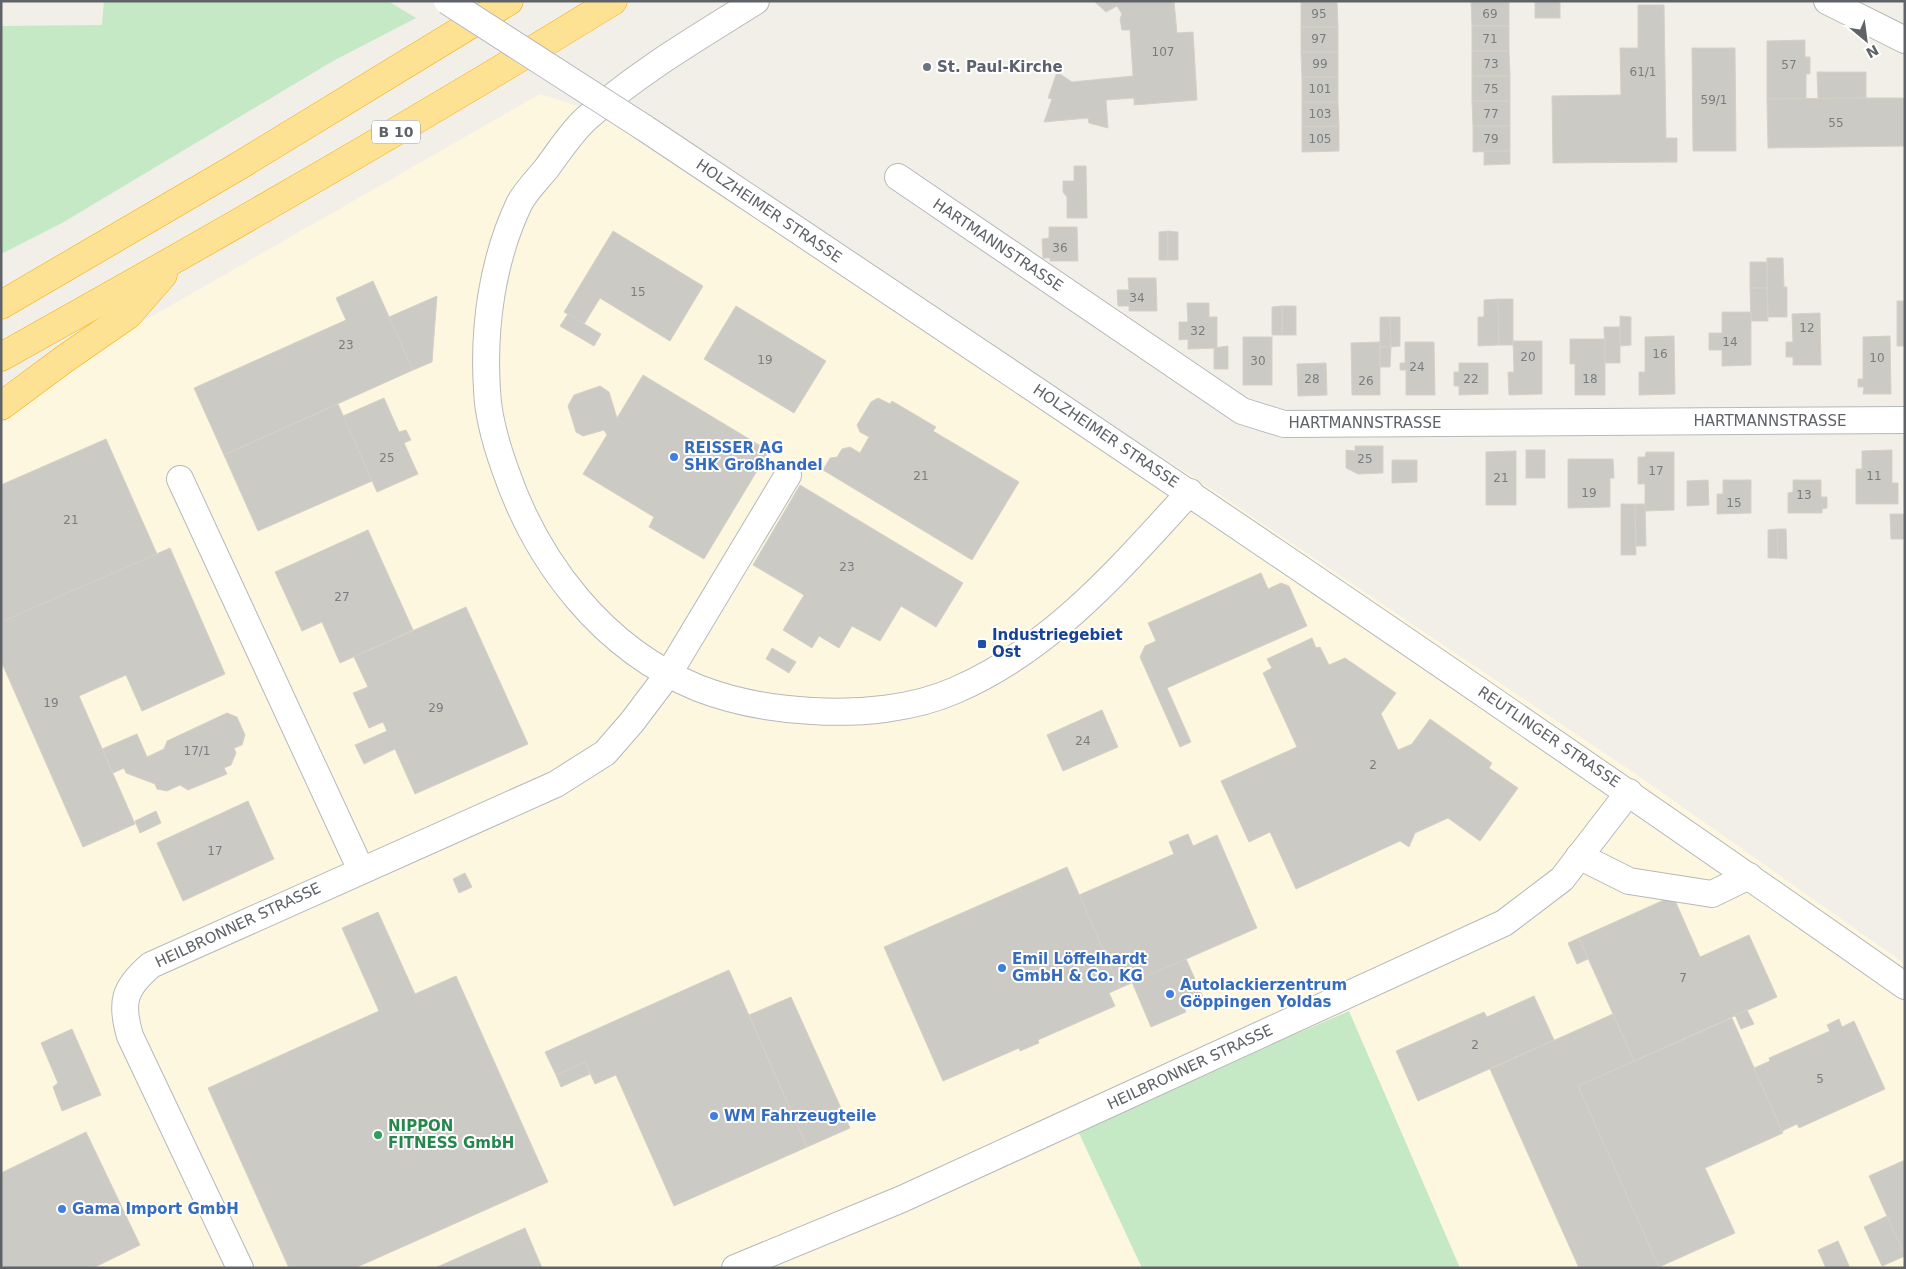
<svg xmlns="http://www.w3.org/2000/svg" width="1906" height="1269" font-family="'DejaVu Sans',sans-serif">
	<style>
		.commercial { fill: #fef7e0 }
		.green { fill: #c5e8c5 }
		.building { fill: #cccac5; stroke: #d6d1c6 }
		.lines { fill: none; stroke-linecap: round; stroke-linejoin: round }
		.minor-casing { stroke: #b5b8bc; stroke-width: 28 }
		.highway-casing { stroke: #f9ab00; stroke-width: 29 }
		.minor { stroke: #fff; stroke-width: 26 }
		.highway { stroke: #fde293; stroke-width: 28 }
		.minor-bridge-casing { stroke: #b5b8bc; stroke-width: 28; stroke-linecap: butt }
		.minor-bridge { stroke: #fff; stroke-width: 26 }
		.worship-dot { fill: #6b7280; stroke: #fff; stroke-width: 2 }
		.shop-dot { fill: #3f7fe0; stroke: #fff; stroke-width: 2 }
		.transit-dot { fill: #1a4fb4; stroke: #fff; stroke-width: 2 }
		.leisure-dot { fill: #2e9e5b; stroke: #fff; stroke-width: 2 }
		.labels { text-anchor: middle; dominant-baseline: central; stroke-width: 4; stroke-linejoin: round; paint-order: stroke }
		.number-label { font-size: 12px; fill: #7a7d7f }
		.shield { fill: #fff; stroke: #8f9295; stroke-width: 1 }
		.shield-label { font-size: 14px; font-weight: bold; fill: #5f6368 }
		.worship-label { font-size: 15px; font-weight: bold; fill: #5b616d; stroke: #fff; text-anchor: start }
		.street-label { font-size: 15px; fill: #5f6368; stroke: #fff }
		.shop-label { font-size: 15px; font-weight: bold; fill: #366cbe; stroke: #fff; text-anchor: start }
		.transit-label { font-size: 15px; font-weight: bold; fill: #164399; stroke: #fff; text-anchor: start }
		.leisure-label { font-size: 15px; font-weight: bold; fill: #27864d; stroke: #fff; text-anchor: start }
	</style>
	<rect width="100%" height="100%" fill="#f1efe8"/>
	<!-- commercial -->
	<path class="commercial" d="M540,94L643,127L1196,479L1640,777L1905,964V1268H1V425L60,369Z"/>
	<!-- green -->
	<g class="green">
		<path d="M104,1H388L416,18L333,61L62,223L1,254V26L102,25Z"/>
		<path d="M1349,1011L1460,1268H1142L1077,1129Z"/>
	</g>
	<!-- building -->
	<g class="building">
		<path d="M1094,1H1174L1177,33L1193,32L1197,100L1134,105V98L1106,100L1108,128L1089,123L1088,118L1044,122L1052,99L1048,98L1057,72L1072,82L1133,76L1130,30H1122L1120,19L1122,14L1117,6L1106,12Z"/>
		<path d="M1471,1H1509V26H1472Z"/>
		<rect x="1535" y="1" width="25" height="17"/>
		<path d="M1301,2H1337L1338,27H1301Z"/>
		<path d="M1638,5H1664L1666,138H1677V162L1553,163L1552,96L1621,95L1620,48H1638Z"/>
		<rect x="1472" y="26" width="37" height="25"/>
		<rect x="1301" y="27" width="37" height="25"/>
		<path d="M1805,40V57H1810V74H1806V99H1767V41Z"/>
		<path d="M1692,48H1735L1736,151H1693Z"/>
		<path d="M1472,51H1509L1510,76H1472Z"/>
		<path d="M1301,52H1338V77H1302Z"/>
		<path d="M1817,72H1866V98L1818,99Z"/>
		<rect x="1472" y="76" width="38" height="25"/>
		<rect x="1302" y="77" width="36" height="25"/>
		<path d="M1866,98H1905V146L1768,148L1767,99Z"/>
		<path d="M1472,101H1510V126H1473Z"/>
		<path d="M1302,102H1338L1339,126L1302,127Z"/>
		<path d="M1339,126V151L1302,152V127Z"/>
		<path d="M1473,126H1510V151L1473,152Z"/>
		<path d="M1484,151H1510V164L1484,165Z"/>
		<path d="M1074,166H1086L1087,218H1067V197L1063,192V181H1074Z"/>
		<path d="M1049,227H1077L1078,261H1050V258H1043L1042,239L1049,238Z"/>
		<path d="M613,231L703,286L670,341L600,298L584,324L564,312Z"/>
		<path d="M1168,231V260H1159V232Z"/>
		<path d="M1168,231L1178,232V260H1168Z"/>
		<path d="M1767,258H1783L1784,287H1787V317H1768Z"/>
		<rect x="1750" y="262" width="17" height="26"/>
		<path d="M1128,278H1156L1157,311H1129V306H1118L1117,290H1129Z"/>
		<path d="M373,281L413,370L224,455L194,388L346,320L336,298Z"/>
		<path d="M1750,288H1767L1768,321H1751Z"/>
		<path d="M437,296L432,362L413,370L389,317Z"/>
		<path d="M1498,299L1499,345L1478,346V317H1484V300Z"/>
		<path d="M1498,299H1513V345H1499Z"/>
		<rect x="1897" y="301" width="8" height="45"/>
		<path d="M1187,303H1209V317H1217V348L1188,349V339L1179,340V322H1188Z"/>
		<path d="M736,306L826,361L794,413L704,359Z"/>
		<rect x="1282" y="306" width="14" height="29"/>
		<path d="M1282,306V335H1272V307Z"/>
		<path d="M1722,312H1751V365L1722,366V350H1709V333H1722Z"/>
		<path d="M1820,313L1821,365H1793V357H1786V342H1793L1792,314Z"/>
		<path d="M568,314L601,334L594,346L560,326Z"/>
		<path d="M1620,316L1631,317V345L1620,346Z"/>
		<path d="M1380,317H1390L1391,347H1380Z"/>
		<path d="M1390,317H1400V346L1391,347Z"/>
		<path d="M1604,327H1620V363H1605Z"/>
		<path d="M1674,336L1675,394L1639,395V372H1645V337Z"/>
		<path d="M1890,336L1891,394H1863L1864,387H1858V379H1863V337Z"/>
		<rect x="1243" y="337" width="29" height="48"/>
		<path d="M1570,339H1605V395H1575V364H1570Z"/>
		<path d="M1513,341H1542V394L1509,395L1508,372H1514Z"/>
		<path d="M1380,342V395H1352L1351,343Z"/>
		<path d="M1405,342H1434L1435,395H1406V370H1400V363H1405Z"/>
		<path d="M1228,346V369H1214V348Z"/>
		<path d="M1380,347H1391L1390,367H1380Z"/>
		<path d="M1326,363L1327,395L1298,396L1297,364Z"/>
		<path d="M1459,363H1488V394L1459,395V386H1454V372H1459Z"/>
		<path d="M643,375L769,451L704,559L649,527L654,517L583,474L607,435L604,430L583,436L576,432L568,406L574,395L600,386L609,392L617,418Z"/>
		<path d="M384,398L399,432L406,430L411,440L404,443L418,474L377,492L343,416Z"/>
		<path d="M878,398L890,404L892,401L936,427L933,431L1019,482L972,560L823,470L830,458L837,457L842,449L850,447L860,453L869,437L860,432L857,425L871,402Z"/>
		<path d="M338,404L372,481L258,531L224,455Z"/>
		<path d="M106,439L157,554L1,622V485Z"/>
		<path d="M1355,446H1383V473L1358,474L1346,468V450L1355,451Z"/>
		<rect x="1526" y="450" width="19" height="28"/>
		<path d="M1892,450V483H1898V504H1856V469H1862V451Z"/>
		<path d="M1516,451V505H1486V452Z"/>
		<path d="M1646,452H1674V510L1645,511V484H1638V457H1645Z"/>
		<path d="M1568,459H1613L1614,478H1610V507L1568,508Z"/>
		<path d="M1392,460H1417V482L1392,483Z"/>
		<path d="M1708,480L1709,505L1687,506V481Z"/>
		<path d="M1723,480H1751V513L1717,514V494H1723Z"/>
		<path d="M1793,480H1821V497H1827V508L1822,509V513H1788V493L1793,492Z"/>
		<path d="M800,485L963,583L936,627L901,606L880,641L852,626L839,648L819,636L812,648L783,630L804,595L753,565Z"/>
		<path d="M1621,504H1635L1636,555H1621Z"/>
		<path d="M1635,504H1645L1646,546H1636Z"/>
		<path d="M1890,514H1905V539H1891Z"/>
		<path d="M1777,529L1778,558H1768V530Z"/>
		<path d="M1777,529H1786L1787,559L1778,558Z"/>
		<path d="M368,530L413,630L340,663L322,622L302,631L275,572Z"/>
		<path d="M170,548L225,674L142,711L126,675L79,696L135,824L83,847L1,661V622Z"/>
		<path d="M1261,573L1268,589L1281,583L1289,586L1307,626L1167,688L1191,742L1180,747L1140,657L1145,646L1156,641L1148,623Z"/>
		<path d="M466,607L528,744L415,794L395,749L364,764L355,745L387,731L383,722L369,728L353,693L368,687L354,657Z"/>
		<path d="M1312,638L1316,648L1320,647L1329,665L1345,658L1396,693L1381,714L1398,750L1412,744L1430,719L1492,763L1489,768L1518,788L1480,841L1448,818L1415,833L1409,847L1400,841L1296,889L1270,832L1249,842L1221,781L1297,747L1263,673L1272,668L1267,659Z"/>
		<path d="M772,648L796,662L789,673L766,659Z"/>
		<path d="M1102,710L1118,747L1063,771L1047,735Z"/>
		<path d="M227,713L237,717L245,735L242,745L234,748L236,753L231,765L224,768L227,774L188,790L180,785L167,791L157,789L155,784L126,773L124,768L113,773L102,749L137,734L147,757L164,749L167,741Z"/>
		<path d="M248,801L274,859L183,901L157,843Z"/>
		<path d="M156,811L161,823L140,833L135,821Z"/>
		<path d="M1188,834L1193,846L1217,835L1257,928L1120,988L1079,895L1174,854L1169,842Z"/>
		<path d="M1067,867L1120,988L1109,993L1115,1006L1038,1040L1039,1043L1020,1051L1019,1048L943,1081L884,947Z"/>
		<path d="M465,873L472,887L459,893L453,879Z"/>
		<path d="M1673,896L1700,957L1749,935L1777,997L1634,1061L1579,938Z"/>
		<path d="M378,912L415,994L456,976L548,1182L355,1268H289L208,1088L379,1011L342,928Z"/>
		<path d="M1579,938L1588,959L1577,964L1568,943Z"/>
		<path d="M1186,959L1203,997L1183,1006L1186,1012L1151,1027L1132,982Z"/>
		<path d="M729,970L807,1147L674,1206L616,1075L595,1084L585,1062L556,1075L545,1052Z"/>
		<path d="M1534,996L1554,1040L1418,1101L1396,1051L1484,1012L1487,1017Z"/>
		<path d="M791,997L850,1128L807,1147L749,1015Z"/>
		<path d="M1747,1010L1754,1024L1741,1029L1735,1015Z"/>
		<path d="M1613,1014L1634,1061L1578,1086L1659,1267L1656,1268H1579L1490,1069Z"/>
		<path d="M1732,1018L1783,1133L1705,1168L1735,1233L1659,1267L1578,1086Z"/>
		<path d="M1839,1019L1842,1027L1854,1021L1885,1089L1799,1128L1797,1124L1782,1131L1754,1068L1770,1061L1769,1058L1830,1031L1827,1025Z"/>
		<path d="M72,1029L101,1095L62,1111L53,1087L58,1083L41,1043Z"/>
		<path d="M585,1062L590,1074L561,1087L556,1075Z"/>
		<path d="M86,1132L140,1245L93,1268H1V1173Z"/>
		<path d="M1905,1160V1256L1869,1176Z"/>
		<path d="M1887,1216L1905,1256L1882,1266L1864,1227Z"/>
		<path d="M525,1228L542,1268H435Z"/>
		<path d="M1838,1241L1850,1268H1826L1818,1250Z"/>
	</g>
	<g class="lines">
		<defs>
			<g id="minor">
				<path d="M756,1C699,37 638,72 587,118C571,132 559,152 546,169C537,180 525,192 519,204C492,261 483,328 487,390C488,417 496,444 505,469C537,563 603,649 698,688C734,702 774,709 812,711C860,714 913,709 956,690C1054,647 1120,568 1190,492"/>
				<path d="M1827,1L1905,40"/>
				<path d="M643,127C1066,409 1488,693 1905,986"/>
				<path d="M898,177L1242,411L1284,424L1905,420"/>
				<path d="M180,479L361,870"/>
				<path d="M1579,856L1629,881L1712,894L1749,876"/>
				<path d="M240,1268L130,1036C120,1002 124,988 151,965L556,784L605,753L632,722L669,673L788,475"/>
				<path d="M735,1268L902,1199L1504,923L1562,879L1629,792"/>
			</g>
			<g id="highway">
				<path d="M1,305L237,167L509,1"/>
				<path d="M1,357C207,242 412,125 613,1"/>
				<path d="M1,406L63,360L128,315L163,275"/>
			</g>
		</defs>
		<!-- minor casing -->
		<use href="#minor" class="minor-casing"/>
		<!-- highway casing -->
		<use href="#highway" class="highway-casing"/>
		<!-- minor -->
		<use href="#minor" class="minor"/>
		<!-- highway -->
		<use href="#highway" class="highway"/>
		<defs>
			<path id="minor-bridge" d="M447,1L643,127"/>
		</defs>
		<!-- minor-bridge casing -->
		<use href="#minor-bridge" class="minor-bridge-casing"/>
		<!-- minor-bridge -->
		<use href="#minor-bridge" class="minor-bridge"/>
	</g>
	<!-- markers -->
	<circle class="worship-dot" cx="927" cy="67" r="5"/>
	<g class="shop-dot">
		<circle cx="674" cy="457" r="5"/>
		<circle cx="1002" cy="968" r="5"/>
		<circle cx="1170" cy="994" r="5"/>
		<circle cx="714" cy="1116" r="5"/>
		<circle cx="62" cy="1209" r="5"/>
	</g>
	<rect class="transit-dot" x="977" y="639" width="10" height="10" rx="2.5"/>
	<circle class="leisure-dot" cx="378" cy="1135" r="5"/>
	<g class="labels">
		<!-- number labels -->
		<g class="number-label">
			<text x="1319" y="14">95</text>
			<text x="1490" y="14">69</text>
			<text x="1319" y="39">97</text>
			<text x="1490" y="39">71</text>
			<text x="1163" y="52">107</text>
			<text x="1320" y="64">99</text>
			<text x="1491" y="64">73</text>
			<text x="1789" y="65">57</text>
			<text x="1643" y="72">61/1</text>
			<text x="1320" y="89">101</text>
			<text x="1491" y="89">75</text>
			<text x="1714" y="100">59/1</text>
			<text x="1320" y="114">103</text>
			<text x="1491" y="114">77</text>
			<text x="1836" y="123">55</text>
			<text x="1320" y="139">105</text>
			<text x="1491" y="139">79</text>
			<text x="1060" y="248">36</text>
			<text x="638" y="292">15</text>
			<text x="1137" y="298">34</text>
			<text x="1807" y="328">12</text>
			<text x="1198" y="331">32</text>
			<text x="1730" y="342">14</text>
			<text x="346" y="345">23</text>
			<text x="1660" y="354">16</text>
			<text x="1528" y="357">20</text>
			<text x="1877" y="358">10</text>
			<text x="765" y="360">19</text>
			<text x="1258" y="361">30</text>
			<text x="1417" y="367">24</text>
			<text x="1312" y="379">28</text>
			<text x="1471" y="379">22</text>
			<text x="1590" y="379">18</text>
			<text x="1366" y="381">26</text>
			<text x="387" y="458">25</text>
			<text x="1365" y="459">25</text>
			<text x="1656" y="471">17</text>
			<text x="921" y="476">21</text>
			<text x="1874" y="476">11</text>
			<text x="1501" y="478">21</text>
			<text x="1589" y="493">19</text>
			<text x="1804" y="495">13</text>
			<text x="1734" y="503">15</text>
			<text x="71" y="520">21</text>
			<text x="847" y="567">23</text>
			<text x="342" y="597">27</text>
			<text x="51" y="703">19</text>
			<text x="436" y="708">29</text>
			<text x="1083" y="741">24</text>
			<text x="197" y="751">17/1</text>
			<text x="1373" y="765">2</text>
			<text x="215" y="851">17</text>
			<text x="1683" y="978">7</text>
			<text x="1475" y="1045">2</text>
			<text x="1820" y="1079">5</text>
		</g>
		<!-- shield labels -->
		<rect class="shield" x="372" y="120.5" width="48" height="23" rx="4"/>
		<g class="shield-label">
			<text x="396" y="132">B 10</text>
		</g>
		<!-- worship labels -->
		<g class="worship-label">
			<text x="937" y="67">St. Paul-Kirche</text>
		</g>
		<!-- street labels -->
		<g class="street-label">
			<text transform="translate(769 211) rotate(34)">HOLZHEIMER STRASSE</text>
			<text transform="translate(998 245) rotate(34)">HARTMANNSTRASSE</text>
			<text x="1770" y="421">HARTMANNSTRASSE</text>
			<text x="1365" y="423">HARTMANNSTRASSE</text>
			<text transform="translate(1106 436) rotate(34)">HOLZHEIMER STRASSE</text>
			<text transform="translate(1549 737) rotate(34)">REUTLINGER STRASSE</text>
			<text transform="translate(238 925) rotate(-25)">HEILBRONNER STRASSE</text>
			<text transform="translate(1190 1067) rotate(-25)">HEILBRONNER STRASSE</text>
		</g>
		<!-- shop labels -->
		<g class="shop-label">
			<text x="684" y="448">REISSER AG<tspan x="684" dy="17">SHK Großhandel</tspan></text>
			<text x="1012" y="959">Emil Löffelhardt<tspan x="1012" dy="17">GmbH &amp; Co. KG</tspan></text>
			<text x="1180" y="985">Autolackierzentrum<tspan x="1180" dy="17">Göppingen Yoldas</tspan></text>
			<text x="724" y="1116">WM Fahrzeugteile</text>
			<text x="72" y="1209">Gama Import GmbH</text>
		</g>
		<!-- transit labels -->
		<g class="transit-label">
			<text x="992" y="635">Industriegebiet<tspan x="992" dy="17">Ost</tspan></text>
		</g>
		<!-- leisure labels -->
		<g class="leisure-label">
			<text x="388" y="1126">NIPPON<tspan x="388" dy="17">FITNESS GmbH</tspan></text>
		</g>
	</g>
	<!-- border -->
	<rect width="1906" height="1269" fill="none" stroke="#5f6368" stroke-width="5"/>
	<!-- north arrow -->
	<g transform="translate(1866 40) rotate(151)" stroke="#ffffff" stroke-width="4" paint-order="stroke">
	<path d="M0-4L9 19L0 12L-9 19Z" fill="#5f6368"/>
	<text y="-8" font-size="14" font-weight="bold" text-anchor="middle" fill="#5f6368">N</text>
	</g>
</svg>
